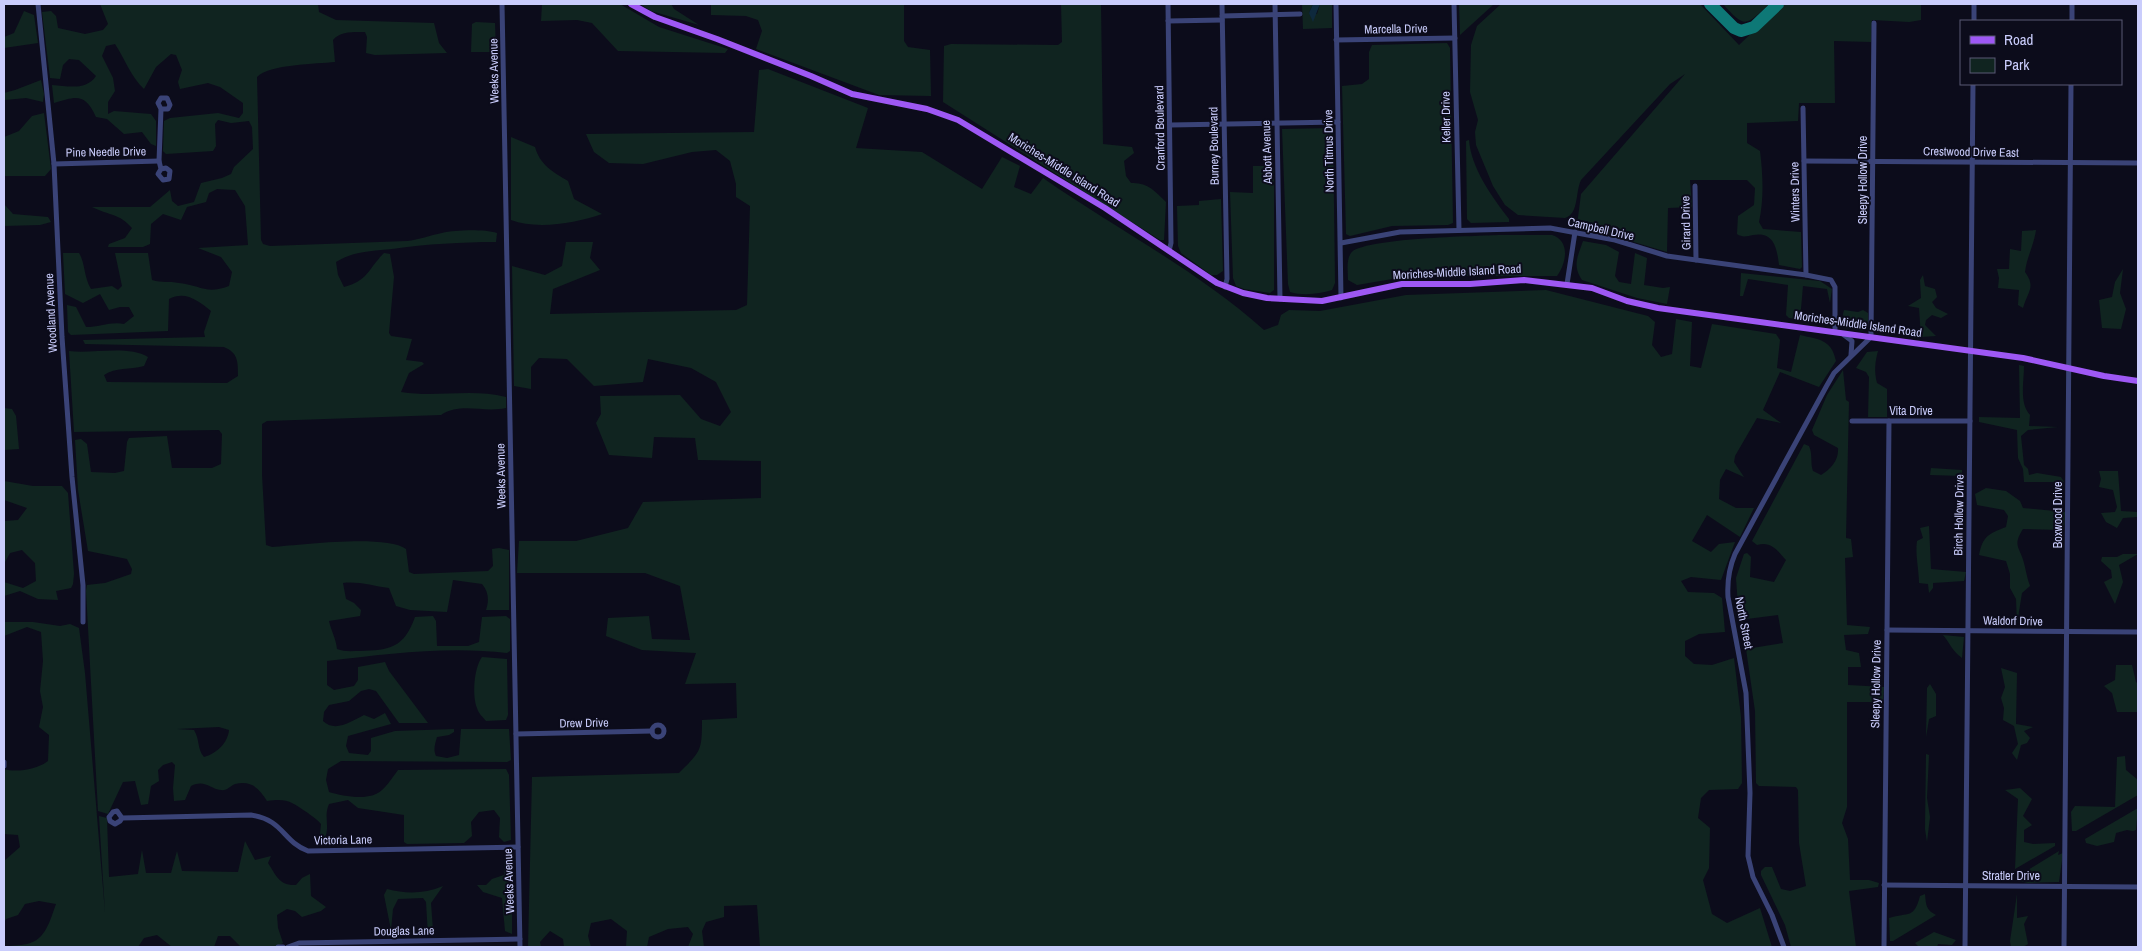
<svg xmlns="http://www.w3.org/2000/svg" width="2142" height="951" font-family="'Archivo Narrow',sans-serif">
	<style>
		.green { fill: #102420; fill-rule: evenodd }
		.water { fill: #0e293d }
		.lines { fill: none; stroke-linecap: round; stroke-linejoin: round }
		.taxiway { stroke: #0e7876; stroke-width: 12 }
		.minor { stroke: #3a4377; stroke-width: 5 }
		.major { stroke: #9e58f4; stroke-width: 6 }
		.labels { text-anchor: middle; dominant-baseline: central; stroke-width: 4; stroke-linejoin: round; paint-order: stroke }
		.street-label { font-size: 12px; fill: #cacdfc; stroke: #0c0c1b }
	</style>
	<rect width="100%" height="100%" fill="#0c0c1b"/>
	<!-- green -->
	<g class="green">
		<path d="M100,4H318L319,12L336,20L434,23L439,43L447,53L375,55L366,53L367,37L365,32C354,32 340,31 333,40L335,62C317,64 269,64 257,77L261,240L263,244L270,246L407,241C419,240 430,235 442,233C456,230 483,229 497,233L496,242C461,242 427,244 392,249C373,251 353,251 336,262L338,275L344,287C368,281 368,269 384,253L390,254L394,277L389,333L391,336L412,339L406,360L422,362L424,364L409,373L401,392C437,398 470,388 506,397V408C483,413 461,402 441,415L267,421L262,424V475L266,545L272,547C300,545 386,534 406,549L409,572L414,574L488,571L493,566L492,549L499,548L509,550V610H486C489,601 489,592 482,584L453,580L447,612L410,610L396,606L389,588C373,586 358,581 343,583L346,599L354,603L361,610L360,616L329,621C331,631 336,638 337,649C344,652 352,651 360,651C390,650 404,648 415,617L433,616L436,621L437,646H468L479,642L482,617L506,616L510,619V651L507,653C447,646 387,654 327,661V685L334,690L354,686L358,680V667L385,662L389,671L428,723H399L376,691L369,689L361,691L349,701L329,705L324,712L323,721C335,733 352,721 364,715L374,719L385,713L391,724L348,736L346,746L349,753L368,755L371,751V738L395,731L454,729V732L449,735L437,737C435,744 433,750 436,756L447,758L459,755L461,729H509L511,760L507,762L341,761L328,769L326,780L329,792C342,796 363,800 376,794C385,790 392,778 398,770L506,769L509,775L511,840L504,842L499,837L500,818L494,810L479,812L471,822L472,836L464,843L407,844L404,842V815L358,808L348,800L329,804C323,818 331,826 324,840L320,834L321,824C317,819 313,817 308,813C291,802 288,798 267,801C259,788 251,780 235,784C230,786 227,791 221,790C210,789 205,779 191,786L185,800L174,801L173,788L175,765L172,762L163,765L158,770L159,781L151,786L148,804L141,805L135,781L123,782L108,814L98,811L86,591L87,585L105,583L131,574L132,569L127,559L88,551L78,490L75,440L81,439L87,444L91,472L115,473L124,471L127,442L129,438L167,436L172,468H212L221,464L222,434L219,430L74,432L69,351C92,354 129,345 148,357L144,366C129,370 116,367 104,375L107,382L227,383L238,376C238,361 238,353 224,347L85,344L83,340L205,337L204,332L211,311C199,301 185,290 169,299L168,331L71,335L68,332L67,305L76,307L86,327C99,327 112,321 124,324L134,316L129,307H120L109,310L100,294L83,303L65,294L63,253H79C85,262 84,278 91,289L112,286L118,290L122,286L115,253H148L152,280C162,283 169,281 179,283C200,285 206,295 229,286L232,272L221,257L198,248L248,245L245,206L235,190L217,189L209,193L206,202L187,207L181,220L163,214L151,224L150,244L143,247H108L109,244L125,238L132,228C119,213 110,216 92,207H150L170,190L172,201L178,206L194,202L201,183L222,178L231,174L234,167L253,149L252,127L249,121L231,123L218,120L215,124L216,146L213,151L166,154L163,151L164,121L170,118L218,113L239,118L243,113V103L220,87L208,83L180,89L178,82L182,70L176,55L171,54L156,67L144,89C131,77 125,59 115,44L106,46L102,56L113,78L115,91L108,102V114L114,111L151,114L156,121V146L151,144L142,132L124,134L107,119L96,117C85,93 77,96 54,103L52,85C68,86 86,91 96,76L79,60L69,59L63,65L60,79L50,78L42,12L51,11L56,16L58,28L85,34L103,30L108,24ZM219,727L229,730C228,743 216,754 204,757C197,749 200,740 194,730L177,729Z"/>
		<path d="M542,4H620L659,27L728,49L725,53L618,51L592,23L577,20L541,21Z"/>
		<path d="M640,4H671L674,9L699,25L651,11Z"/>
		<path d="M711,4H904V41L908,47L930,50L931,96L879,95L756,49L762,31L758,20L746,16L711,15Z"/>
		<path d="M1061,4H1101L1103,144L1132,147L1134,153L1124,161L1126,176L1131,183C1147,182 1155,191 1166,202L1164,240H1160L943,102L944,46L951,44L1058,45L1062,42Z"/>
		<path d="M1302,4H1313L1309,13L1317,14L1320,4H1332V28L1303,29Z"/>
		<path d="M1459,4H1494L1460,35Z"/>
		<path d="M1501,4H1700L1739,45L1782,4H1921V20L1909,22L1872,20L1871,42L1834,41L1835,103H1799L1798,121L1747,123V143L1760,151C1763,175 1764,199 1759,222L1763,229L1801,232L1802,267L1800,269L1779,265C1777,250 1775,231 1753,235C1747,236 1743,238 1737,234L1738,216L1754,205L1755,188L1747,180H1690L1692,207L1668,208L1667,252L1577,225L1581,194L1685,74L1670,84L1581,180C1575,193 1579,214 1565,218L1518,215L1505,205L1493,186L1476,145L1475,132L1478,120L1470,92L1471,45L1477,26Z"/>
		<path d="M1723,4H1769C1746,26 1745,29 1723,4Z"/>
		<path d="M24,11L34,15L38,43L4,48V37L14,33Z"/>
		<path d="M476,22L495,23L496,51L492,52H471L472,24Z"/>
		<path d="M1447,43L1450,48L1453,223L1448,225L1392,226L1350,236L1346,234L1342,86L1362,84L1369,79V52L1372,45Z"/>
		<path d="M768,69L868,108L856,148L922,152L982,189L1002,157L1020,166L1014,187L1031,194L1043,178C1116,229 1197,270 1264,330L1278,325L1281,315L1289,310L1320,311L1406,295L1546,290L1648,316L1655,322L1652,345L1661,357L1672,354L1676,319L1692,322L1690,366L1701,368L1712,324L1776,334L1780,340L1777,368L1791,372L1800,335C1820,340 1831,339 1836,361L1819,387L1780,372L1763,410L1781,423L1757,418L1735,456L1734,462L1744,477L1726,469L1720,480L1719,499L1736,508H1754L1740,537L1707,515L1692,541L1711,552L1719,544L1735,542L1721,580L1691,577L1681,581L1688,592L1714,593L1722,598L1725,632L1699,634L1685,641V656L1694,664L1712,665L1734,658L1741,717L1742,783L1738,789L1709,790L1701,798L1698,818L1710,828L1709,868L1703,880L1712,914L1727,923L1760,908L1772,947H760L757,905L724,906V917L706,922L702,931L704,947H688L693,934L688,927L668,929L649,937L647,947H626L627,931L611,919L591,923L588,936L591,947H564L563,939L550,931L540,942L541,947H528L532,777L679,773C701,751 702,751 702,720L737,718L736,683L685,684L696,653L642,650L606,636L608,618L649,616L652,639L690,640L680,586L645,573H517L519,541H576L628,528L643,502L761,498V461L698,460L695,438L654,437L652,458L609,455L596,423L601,414L600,396L680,395L701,419L720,426L731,412L716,382L691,368L648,359L643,382L594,386L567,359L539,358L531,367V389L514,386L512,266L545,275L562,266L566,242H593L590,258L600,270L553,289L550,314L736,310L747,305L750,206L736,197V184L730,161L716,150L692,152L643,164L609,163L594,152L586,134L754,132L759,70Z"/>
		<path d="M41,80L44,94L43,102L26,98L5,100L4,103V93L15,90Z"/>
		<path d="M44,113L51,169L45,176H4V137L19,131L32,116Z"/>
		<path d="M1333,128L1335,283L1332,290C1319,294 1303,296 1290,292L1288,284L1282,129Z"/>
		<path d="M511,137L535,147C540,165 553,172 568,181L574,199L602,214C576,223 537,230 511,220Z"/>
		<path d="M1469,140C1471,168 1492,197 1509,219V222L1471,223L1467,219L1466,141Z"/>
		<path d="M1253,166H1269L1274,169V290L1270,293L1244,289L1236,286L1233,278L1230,192L1253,193Z"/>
		<path d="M1221,199L1223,271L1217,275H1211L1181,253L1178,246L1177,206L1199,205V201Z"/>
		<path d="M4,204L13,214L48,217L51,222L40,225L4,226Z"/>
		<path d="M2036,230C2034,245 2027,256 2025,272C2036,287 2028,291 2023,308L2018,305L2019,290L1998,288L1999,278L1997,269H2009L2010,249L2021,251L2022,231Z"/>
		<path d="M1501,235H1552C1571,241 1566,264 1557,276H1410L1357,285L1348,280C1348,271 1346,260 1351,253C1361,238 1478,236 1501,235Z"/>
		<path d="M1583,241L1606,245L1619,252L1615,276L1619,282L1631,284L1635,253L1647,258L1644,285L1663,288L1670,287L1667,304L1637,298L1582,280C1572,265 1578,256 1583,241Z"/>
		<path d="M2123,269L2120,293L2126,309L2121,329L2102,328L2099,300L2112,297L2115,282Z"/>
		<path d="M1741,273L1820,281L1832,289L1830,303L1827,289L1803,286L1800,320L1789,318L1786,315L1788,285L1748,279L1743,296H1740Z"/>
		<path d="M1923,275L1925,286L1935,289L1937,297L1932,302L1936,308L1948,314L1941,318L1932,315L1926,320L1925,325L1936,336L1921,337L1919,308L1908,306L1921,298L1920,280Z"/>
		<path d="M1844,310L1858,312L1863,310L1868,313V329L1864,331L1844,328L1843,314Z"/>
		<path d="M1878,351C1875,362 1874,371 1877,383L1887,389V417H1868L1869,377L1866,372L1856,368L1867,352Z"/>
		<path d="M2019,365L2024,366C2024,382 2019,403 2030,415L2029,426L2058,427L2028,430L2021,436L2024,465L2028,469L2029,475L2037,473L2061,477L2064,482H2024L2023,469L2018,458L2017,430L1979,422V417L2020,418Z"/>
		<path d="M1843,370L1846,400L1849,402L1846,538L1851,539L1853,557L1845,558L1847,625L1870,627L1868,634L1844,635L1846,650L1859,653L1861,667H1848V685L1884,687L1883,702H1847V807L1842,823L1848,839L1850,880H1869L1879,883L1878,887L1849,891L1856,947H1791L1785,925L1761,875V871L1765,867H1772L1781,889L1790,891L1806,886L1799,843L1798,790L1796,787L1759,786L1756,783L1755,711L1746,649L1783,643L1778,615L1739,620L1736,578L1744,554L1747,553L1751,557L1750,577L1774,582L1786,560C1777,550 1771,541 1757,545L1752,541L1804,444L1809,446C1813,455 1810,463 1813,471L1821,475C1831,469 1839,460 1838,448L1814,435L1812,430L1827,395Z"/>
		<path d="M4,408L12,409L16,416L19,449L4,450Z"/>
		<path d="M1931,468L1962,470V476L1930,475Z"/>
		<path d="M2099,471H2118L2121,511L2138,512L2137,517L2123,518L2117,528L2106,522L2101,513L2115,512L2117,507L2113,490L2099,487L2101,479Z"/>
		<path d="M4,481L33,486H62L68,493L74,574L73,584L71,588L56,591L58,600L38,599L20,591L4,596V582L23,588L36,581L35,563L22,550L10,553L4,564V521L18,520L27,508L4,500Z"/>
		<path d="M1986,488L2006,491L2020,501L2023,508L2065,512L2064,530L2023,529C2012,546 2020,547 2024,563C2026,571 2027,578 2030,586L2022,593L2017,624L2016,599L2010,588V574L2006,561L1979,555C1983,536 1988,534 2006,527L2008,516L2004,510L1977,505L1975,494Z"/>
		<path d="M1929,526L1931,569L1966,572L1964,581L1933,583V588L1929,593L1928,584L1919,583C1919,569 1915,555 1917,541L1923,538L1920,528Z"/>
		<path d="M2123,554H2138L2119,565L2123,582L2115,604L2104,582L2112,578L2111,570L2101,561L2102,557H2117Z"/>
		<path d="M4,622H33L60,626L70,624L79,628L85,673L105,912L99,816L107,818L109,877L138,874L142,850L146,873H171L177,851L182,871L238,872L245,841L255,860L271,856L268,863C276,875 279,886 296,885L302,878L310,874L311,896L326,907L321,911L302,917L295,911L287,909L277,915L278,928L283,943L275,947H241L230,936H218L214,947H172L157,935L144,938L138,947H4C10,945 19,946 27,944C46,940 50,920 56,904L39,901L25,904L18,915L6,919L4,923V861L20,847L18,835L4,834V769C17,773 38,769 48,761L49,735L39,727L43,707L40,691L43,661L41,632L27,627L4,636Z"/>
		<path d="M1943,635L1964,637L1962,658C1952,651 1950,643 1943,635Z"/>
		<path d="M482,657L507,659L508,715L506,720L486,721C483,717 478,713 477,708C472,695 474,668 482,657Z"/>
		<path d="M2116,665H2132L2136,682L2138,684V712H2117L2112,693L2104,686L2115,680Z"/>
		<path d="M2001,668L2017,673L2016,724L2033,727L2024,731L2030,738L2027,743L2021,745L2017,760L2012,753L2018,744L2014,726L2003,720L2004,708L2001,698L2005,687Z"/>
		<path d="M1930,684L1936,694V716L1929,719L1926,737L1927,688Z"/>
		<path d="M1926,754L1929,755L1927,798L1930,817L1927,842L1925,829Z"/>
		<path d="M2125,756L2126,770L2138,780V795L2076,831H2072L2071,812L2075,806L2115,807L2117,757Z"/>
		<path d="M2020,788L2032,799L2023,816L2032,825L2024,830V842L2033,844L2055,843V846L2015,869L2018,799L2005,790Z"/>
		<path d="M2138,808L2136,830L2133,831L2127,830L2116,833L2114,842L2097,846L2086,843L2085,839Z"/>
		<path d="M2059,851L2058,855L2063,853L2059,882L2028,883L2019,881L2018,876Z"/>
		<path d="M512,854V934L505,931L502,898L483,892L477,885H486L492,879L504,875V858Z"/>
		<path d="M443,886L431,903L433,930L428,936L426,902L423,898L398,899L393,909L391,930L384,895L387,889C406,894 424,894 443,886Z"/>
		<path d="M1925,894C1926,905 1926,910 1936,915L1893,941H1890L1889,918C1909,912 1914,919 1920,896Z"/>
		<path d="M2017,894V918L2028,916L2024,924L2028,944L2023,947H2011L2010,941Z"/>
		<path d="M1934,932L1956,940L1952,945L1938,944L1937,947H1919L1915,943Z"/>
	</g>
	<!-- water -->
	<path class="water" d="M1313,4H1320L1313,22L1309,13Z"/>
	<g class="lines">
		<!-- taxiway -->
		<path class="taxiway" d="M1710,4L1734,28L1741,31L1754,27L1778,4"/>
		<!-- minor -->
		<g class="minor">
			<path d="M38,4L54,164L62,337L72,477L83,585V622"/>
			<path d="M502,4L520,947"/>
			<path d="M1168,4L1171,243L1169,251"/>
			<path d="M1222,4L1227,279L1225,287"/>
			<path d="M1275,4L1280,299"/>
			<path d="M1336,4L1341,298"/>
			<path d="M1454,4L1459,230"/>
			<path d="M1222,16L1300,14"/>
			<path d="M1168,21L1222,20"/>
			<path d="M1974,21V4"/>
			<path d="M2072,21V4"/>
			<path d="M1336,40L1455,38"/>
			<path d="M1803,108L1806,275"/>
			<path d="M161,109H168L170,105L167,98H161L158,103L161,109L159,161L161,169L158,174L163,180L169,179L170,171L166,168L161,169"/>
			<path d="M1170,125L1338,122"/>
			<path d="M1804,161L2138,163"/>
			<path d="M54,164L159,161"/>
			<path d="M1695,186L1696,260"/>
			<path d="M1341,243L1400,232L1550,228L1615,240L1667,256L1806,275L1831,280L1835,287V332"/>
			<path d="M1567,284L1575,232"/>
			<path d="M1844,335L1852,341L1851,355"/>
			<path d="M1852,421H1970"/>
			<path d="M1887,630L2138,632"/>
			<circle cx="658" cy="731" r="6"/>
			<path d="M516,734L652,731"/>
			<path d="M4,762V766"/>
			<path d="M122,818L117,811L113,812L109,817L110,821L115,824L120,821L122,818L251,815C284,820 282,841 308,851L518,847"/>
			<path d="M1884,885L2138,887"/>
			<path d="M278,947H283"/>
			<path d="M288,947L299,943L520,939"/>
			<path d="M1784,947L1772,915L1753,877L1748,856L1750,793L1746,693L1728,597C1727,581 1729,568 1735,554L1826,387L1834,373L1871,337L1874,23"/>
			<path d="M1884,947L1889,421"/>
			<path d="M1965,947L1973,84"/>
			<path d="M2064,947L2071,84"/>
		</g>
		<!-- major -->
		<path class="major" d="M631,4L655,17L717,39L811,76L852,94L927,109L958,120L1105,208L1217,283L1243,293L1267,298L1322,301L1402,284H1470L1524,280L1592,288L1627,301L1658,308L2023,358L2104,376L2138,381"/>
	</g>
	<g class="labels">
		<!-- street labels -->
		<g class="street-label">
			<text transform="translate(1396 29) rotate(-1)">Marcella Drive</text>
			<text transform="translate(494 71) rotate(-91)">Weeks Avenue</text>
			<text transform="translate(1446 117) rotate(-91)">Keller Drive</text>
			<text transform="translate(1160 128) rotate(-91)">Cranford Boulevard</text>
			<text transform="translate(1214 146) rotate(-91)">Burney Boulevard</text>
			<text transform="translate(1329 151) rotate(-91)">North Titmus Drive</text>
			<text transform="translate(106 152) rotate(-1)">Pine Needle Drive</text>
			<text transform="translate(1267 152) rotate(-92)">Abbott Avenue</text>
			<text transform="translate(1971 152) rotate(1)">Crestwood Drive East</text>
			<text transform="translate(1064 170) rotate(32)">Moriches-Middle Island Road</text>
			<text transform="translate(1863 180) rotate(-90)">Sleepy Hollow Drive</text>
			<text transform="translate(1795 192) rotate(-91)">Winters Drive</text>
			<text transform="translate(1686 223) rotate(-91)">Girard Drive</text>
			<text transform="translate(1601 229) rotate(13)">Campbell Drive</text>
			<text transform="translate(1457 272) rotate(-3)">Moriches-Middle Island Road</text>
			<text transform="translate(51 313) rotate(-93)">Woodland Avenue</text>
			<text transform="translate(1858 324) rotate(8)">Moriches-Middle Island Road</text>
			<text x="1911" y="411">Vita Drive</text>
			<text transform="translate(501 476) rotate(-91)">Weeks Avenue</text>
			<text transform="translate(1959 515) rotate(-89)">Birch Hollow Drive</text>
			<text transform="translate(2058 515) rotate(-90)">Boxwood Drive</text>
			<text transform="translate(2013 621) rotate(1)">Waldorf Drive</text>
			<text transform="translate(1744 623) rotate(79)">North Street</text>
			<text transform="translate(1876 684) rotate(-89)">Sleepy Hollow Drive</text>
			<text transform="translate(584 723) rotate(-1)">Drew Drive</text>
			<text transform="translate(343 840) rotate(-1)">Victoria Lane</text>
			<text x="2011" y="876">Stratler Drive</text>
			<text transform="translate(509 881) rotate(-92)">Weeks Avenue</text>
			<text transform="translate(404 931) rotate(-1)">Douglas Lane</text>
		</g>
	</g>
	<!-- border -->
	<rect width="2142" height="951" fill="none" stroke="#cacdfc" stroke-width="10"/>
	<!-- legend -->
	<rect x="1960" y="20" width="162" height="65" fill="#0c0c1b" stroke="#585975"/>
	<rect x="1970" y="36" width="25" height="8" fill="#9e58f4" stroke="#585975"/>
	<text x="2004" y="45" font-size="15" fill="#cacdfc">Road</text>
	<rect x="1970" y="58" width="25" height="15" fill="#102420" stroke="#585975"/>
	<text x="2004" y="70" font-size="15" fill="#cacdfc">Park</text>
</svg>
